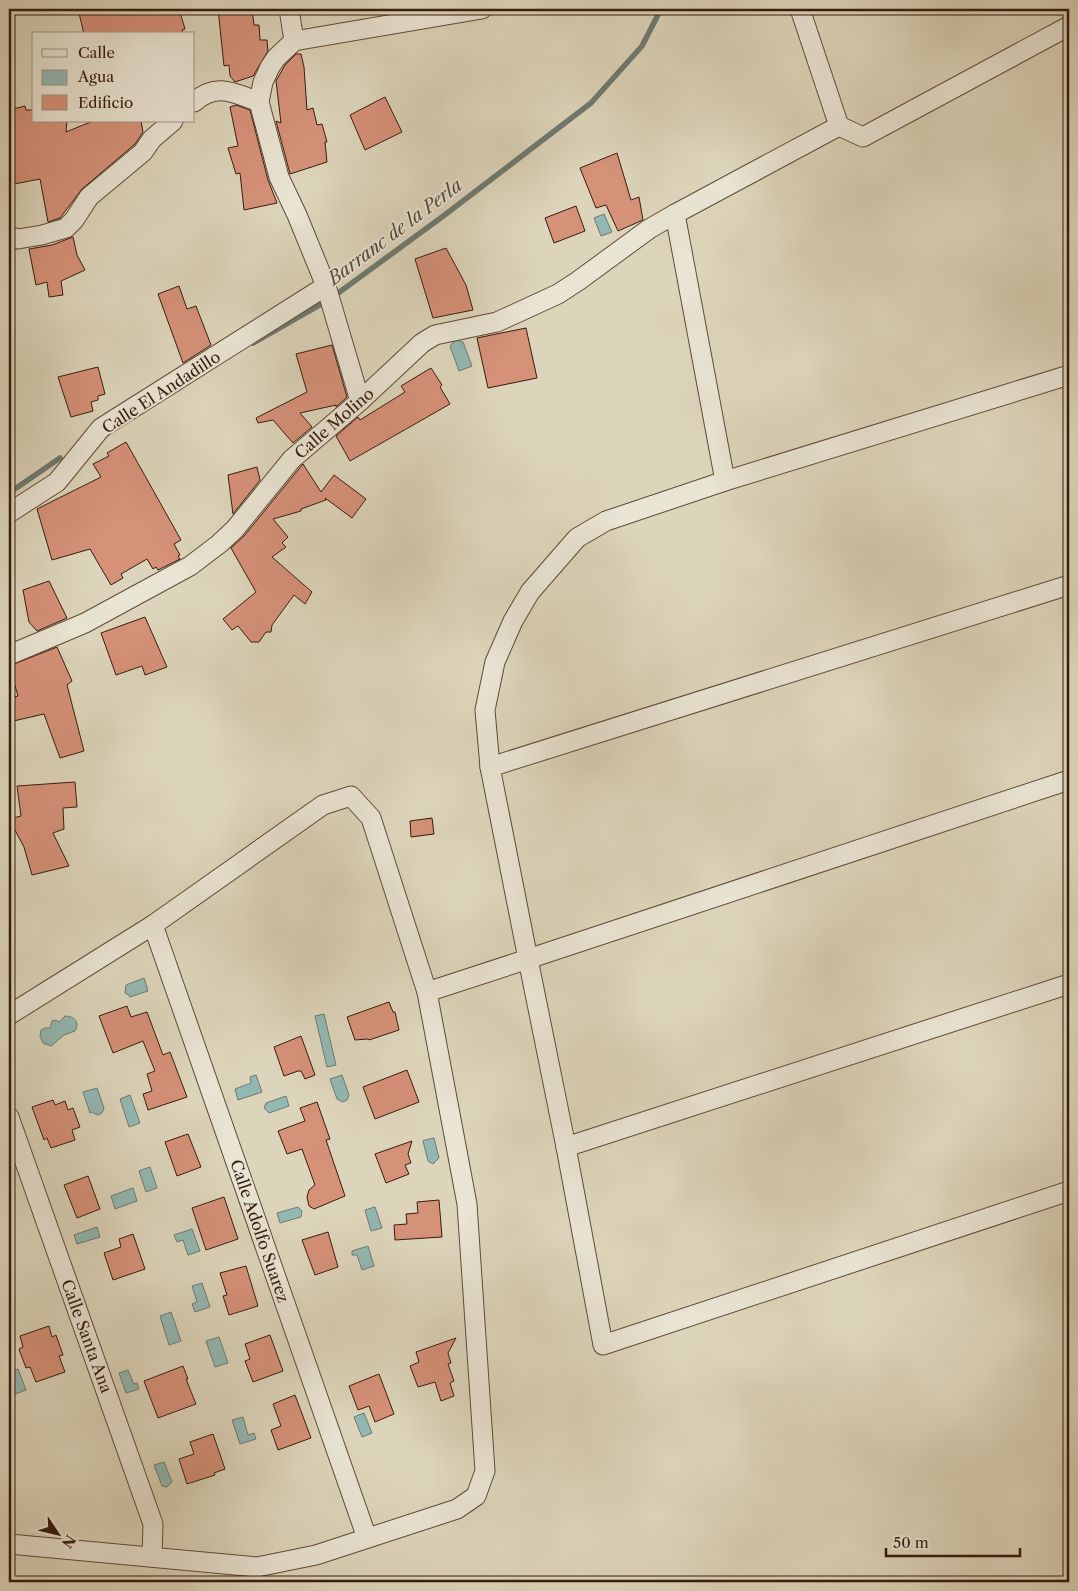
<svg xmlns="http://www.w3.org/2000/svg" width="1078" height="1591" font-family="'Libre Caslon Text',serif">
	<style>
		.water { fill: #93b8b3; stroke: #6e7a71 }
		.lines { fill: none; stroke-linecap: round; stroke-linejoin: round }
		.stream { stroke: #6e7a71; stroke-width: 5.5 }
		.building { fill: #d69179; stroke: #361c0d }
		.minor-casing { stroke: #604a38; stroke-width: 21 }
		.minor { stroke: #e9e4d3; stroke-width: 19 }
		.labels { text-anchor: middle; dominant-baseline: central; stroke-width: 4; stroke-linejoin: round; paint-order: stroke }
		.street-label { font-size: 16px; fill: #361c0d; stroke: #e9e4d3 }
		.water-label { font-size: 18px; font-style: italic; fill: #524b3f; stroke: #e9e4d3 }
	</style>
	<rect width="100%" height="100%" fill="#ddd5bb"/>
	<filter id="stains"><feTurbulence type="fractalNoise" baseFrequency=".004" numOctaves="4"/><feColorMatrix values="0 0 0 0 .2 0 0 0 0 .09 0 0 0 0 .02 0 0 0 .5 -.17"/></filter>
	<radialGradient id="worn" r=".72"><stop offset=".6" stop-color="#630" stop-opacity="0"/><stop offset="1" stop-color="#630" stop-opacity=".3"/></radialGradient>
	<!-- water -->
	<g class="water">
		<path d="M604,214L612,232L601,236L594,218Z"/>
		<path d="M455,340L463,342L472,366L459,371L450,346Z"/>
		<path d="M144,978L148,991L130,997L129,995L125,993L126,985Z"/>
		<path d="M324,1014L336,1065L327,1067L315,1016Z"/>
		<path d="M65,1016C75,1016 80,1023 75,1031L64,1035L51,1046L43,1043L40,1036L41,1030L45,1028H50L52,1021L56,1020L59,1022Z"/>
		<path d="M256,1075L262,1092L238,1100L235,1089L251,1083L250,1077Z"/>
		<path d="M342,1075L349,1095L347,1100L343,1102L337,1099L330,1079Z"/>
		<path d="M97,1088L104,1108L102,1113L97,1115L92,1112L90,1113L83,1092Z"/>
		<path d="M130,1095L140,1123L129,1127L120,1099Z"/>
		<path d="M286,1096L289,1106L269,1113L264,1108L266,1103Z"/>
		<path d="M434,1138L439,1158L433,1164L428,1161L423,1141L425,1140Z"/>
		<path d="M150,1167L157,1188L146,1192L139,1171Z"/>
		<path d="M133,1188L137,1201L115,1209L111,1196Z"/>
		<path d="M298,1207L302,1211L301,1217L280,1223L277,1213Z"/>
		<path d="M375,1207L382,1228L371,1231L365,1210Z"/>
		<path d="M97,1227L100,1237L77,1244L74,1235Z"/>
		<path d="M192,1229L200,1251L188,1255L183,1240L177,1242L174,1235Z"/>
		<path d="M368,1246L374,1266L362,1270L357,1255H352V1251Z"/>
		<path d="M202,1283L210,1307L195,1312L192,1304L197,1302L192,1286Z"/>
		<path d="M171,1312L181,1341L169,1345L160,1316Z"/>
		<path d="M219,1337L228,1363L215,1367L206,1341Z"/>
		<path d="M9,1367H11L13,1371L18,1369L26,1390L15,1394L9,1376Z"/>
		<path d="M128,1370L134,1384L137,1383L139,1389L126,1393L119,1373Z"/>
		<path d="M364,1413L372,1433L362,1437L354,1417Z"/>
		<path d="M243,1417L248,1435L254,1433L256,1439L240,1444L232,1420Z"/>
		<path d="M164,1462L172,1482L167,1487L162,1486L154,1465Z"/>
	</g>
	<g class="lines">
		<!-- stream -->
		<g class="stream">
			<path d="M253,343L330,299L442,217L591,103L642,46L661,9"/>
			<path d="M9,493L60,458"/>
		</g>
	</g>
	<!-- building -->
	<g class="building">
		<path d="M78,9H179L185,29L182,30L183,34H84Z"/>
		<path d="M218,9H252L254,25H259L260,40H267L268,51L253,76L235,82L230,76L229,65L224,66Z"/>
		<path d="M296,54H301L304,67L307,110L313,108L317,125L322,124L327,142H325L327,162L290,174L276,121L281,123L276,81L285,65Z"/>
		<path d="M385,97L402,132L365,150L350,115Z"/>
		<path d="M236,105L250,110L268,180L277,203L244,210L240,173L236,174L228,148L238,146L230,107Z"/>
		<path d="M25,106L26,110H34V121H67L66,132L93,121H141L143,132L135,144L82,189L60,218L48,222L40,179L9,185V110Z"/>
		<path d="M617,153L631,200L639,197L643,220L618,231L606,205L596,208L580,168Z"/>
		<path d="M576,206L585,231L554,243L545,218Z"/>
		<path d="M73,237L77,255L85,270L61,281L63,295L49,297L47,282L36,285L29,249L52,245Z"/>
		<path d="M446,248L466,285L473,310L433,318L415,259Z"/>
		<path d="M179,286L187,309L196,306L211,345L183,363L158,294Z"/>
		<path d="M526,328L537,378L488,388L477,338Z"/>
		<path d="M332,345L347,397L336,407V405L300,413L312,427L293,443L273,420L258,423L256,418L307,392L296,354Z"/>
		<path d="M98,367L105,394L98,396V400L91,402L93,411L71,417L58,377Z"/>
		<path d="M431,368L442,385L440,387L450,404L350,461L336,436L358,417L360,420L405,392L401,386Z"/>
		<path d="M126,442L181,540L174,544L180,555L178,556L180,559L158,570L156,567L153,569L147,559L121,574L123,578L111,585L90,549L52,560L37,509L101,477L93,464L109,456L107,453Z"/>
		<path d="M303,464L321,492L334,475L366,499L352,518L325,498L326,500L301,509V511L273,519L288,537L282,543L286,547L272,557L312,592L305,604L294,595L272,625L271,632H266L259,642H251L238,626L232,630L223,619L256,592L231,548L244,536Z"/>
		<path d="M257,467L260,480L233,514L228,475Z"/>
		<path d="M49,581L67,618L37,631L29,622L23,590Z"/>
		<path d="M145,617L167,667L145,675L142,666L116,675L101,633Z"/>
		<path d="M57,647L72,681L67,685L84,751L60,758L44,714L9,722V698L18,696L9,666Z"/>
		<path d="M75,782L77,807L63,808L64,829L53,833L69,866L32,875L24,847L9,819L21,816L17,786Z"/>
		<path d="M432,818L434,834L411,837L410,821Z"/>
		<path d="M389,1002L393,1012H395L399,1030L369,1040L368,1039L355,1040L347,1017Z"/>
		<path d="M127,1006L131,1017L147,1012L163,1055L170,1052L187,1097L148,1110L143,1094L152,1091L147,1074L155,1071L143,1041L113,1053L99,1016Z"/>
		<path d="M301,1036L315,1075L305,1079L301,1071H298L284,1076L274,1047Z"/>
		<path d="M407,1070L419,1102L375,1119L363,1087Z"/>
		<path d="M53,1100L55,1105L65,1101L68,1110L73,1108L80,1127L72,1130L75,1140L51,1148L47,1138L44,1140L32,1107Z"/>
		<path d="M317,1102L330,1139L326,1140L345,1196L314,1209L309,1206L307,1197L309,1190L315,1185L302,1149L287,1154L278,1131L305,1121L300,1108Z"/>
		<path d="M188,1134L201,1167L177,1176L165,1142Z"/>
		<path d="M412,1141L408,1154L411,1163L405,1165L409,1174L386,1183L375,1154Z"/>
		<path d="M88,1176L100,1209L77,1218L64,1185Z"/>
		<path d="M224,1197L238,1239L206,1250L192,1208Z"/>
		<path d="M439,1200L442,1237L395,1240L394,1225L407,1224L406,1214L418,1213L417,1202Z"/>
		<path d="M328,1232L338,1267L315,1275L302,1240Z"/>
		<path d="M133,1234L145,1269L113,1280L104,1253L121,1247L119,1239Z"/>
		<path d="M246,1266L258,1306L229,1315L223,1296L227,1295L220,1273Z"/>
		<path d="M49,1326L52,1337L56,1335L63,1355L59,1356L65,1372L36,1382L30,1367L26,1368L19,1349L23,1347L20,1336Z"/>
		<path d="M270,1335L283,1371L253,1382L245,1361L250,1359L245,1344Z"/>
		<path d="M456,1338L448,1353L451,1363L448,1364L454,1381L450,1383L454,1396L441,1401L435,1382L418,1387L410,1366L419,1362L416,1352Z"/>
		<path d="M183,1366L188,1379H186L196,1404L158,1418L144,1381Z"/>
		<path d="M379,1374L394,1414L375,1422L369,1406L358,1410L349,1386Z"/>
		<path d="M295,1395L311,1438L278,1450L271,1430L281,1426L273,1404Z"/>
		<path d="M213,1434L225,1469L214,1473L215,1475L187,1484L179,1459L194,1454L190,1442Z"/>
	</g>
	<g class="lines">
		<defs>
			<g id="minor">
				<path d="M289,9L294,41L276,58L270,67L263,82L259,102L279,177L297,215L326,286L360,401"/>
				<path d="M294,41L482,9"/>
				<path d="M194,102C217,82 234,93 259,102"/>
				<path d="M839,126L863,137L1069,26"/>
				<path d="M9,236L18,239L42,235L66,228L74,220L89,197L143,152L152,139L173,121"/>
				<path d="M725,481L1069,375"/>
				<path d="M9,513L57,482L101,428L326,286"/>
				<path d="M9,655L85,623L190,566L219,544L235,529L292,459L360,401L422,343L435,335L497,322L558,294L578,281L649,229L675,214L839,126L800,9"/>
				<path d="M490,767L1069,585"/>
				<path d="M1069,780L528,959L566,1147L1069,984"/>
				<path d="M153,925L367,1538"/>
				<path d="M427,992L528,959L490,767L485,710L495,662L513,621L530,592L577,538L606,521L725,481L675,214"/>
				<path d="M9,1015L153,925L323,805L351,796L371,818L427,992L467,1204L485,1471L476,1496L457,1509L316,1555L257,1567L9,1544"/>
				<path d="M9,1117L153,1524L152,1557"/>
				<path d="M566,1147L603,1345L1069,1191"/>
			</g>
		</defs>
		<!-- minor casing -->
		<use href="#minor" class="minor-casing"/>
		<!-- minor -->
		<use href="#minor" class="minor"/>
	</g>
	<g class="labels">
		<!-- street labels -->
		<g class="street-label">
			<text transform="translate(161 392) rotate(-33)">Calle El Andadillo</text>
			<text transform="translate(334 423) rotate(-41)">Calle Molino</text>
			<text transform="translate(260 1231) rotate(71)">Calle Adolfo Suarez</text>
			<text transform="translate(87 1336) rotate(70)">Calle Santa Ana</text>
		</g>
		<!-- water labels -->
		<g class="water-label">
			<text transform="translate(395 232) rotate(-37)">Barranc de la Perla</text>
		</g>
	</g>
	<!-- margin -->
	<rect width="1078" height="1591" fill="none" stroke="#ddd5bb" stroke-width="30"/>
	<rect x="10" y="10" width="1058" height="1571" fill="none" stroke="#361c0d" stroke-width="2.5"/>
	<rect x="15" y="15" width="1048" height="1561" fill="none" stroke="#361c0d"/>
	<!-- legend -->
	<rect x="32" y="32" width="162" height="90" fill="#e9e4d3" stroke="#a19484"/>
	<rect x="42" y="49" width="25" height="8" fill="#e9e4d3" stroke="#a19484"/>
	<text x="78" y="58" font-size="15" fill="#361c0d">Calle</text>
	<rect x="42" y="70" width="25" height="15" fill="#93b8b3" stroke="#a19484"/>
	<text x="78" y="82" font-size="15" fill="#361c0d">Agua</text>
	<rect x="42" y="95" width="25" height="15" fill="#d69179" stroke="#a19484"/>
	<text x="78" y="108" font-size="15" fill="#361c0d">Edificio</text>
	<!-- north arrow -->
	<g transform="translate(58 1534) rotate(125)" stroke="#e9e4d3" stroke-width="4" paint-order="stroke">
	<path d="M0-4L9 19L0 12L-9 19Z" fill="#361c0d"/>
	<text y="-8" font-size="14" font-weight="bold" text-anchor="middle" fill="#361c0d">N</text>
	</g>
	<!-- scale -->
	<path d="M886 1548v8h134v-8" fill="none" stroke="#361c0d" stroke-width="2.5"/>
	<text x="893" y="1548" font-size="15" fill="#361c0d" stroke="#e9e4d3" stroke-width="4" paint-order="stroke">50 m</text>
	<rect width="100%" height="100%" filter="url(#stains)"/>
	<rect width="100%" height="100%" fill="url(#worn)"/>
</svg>
